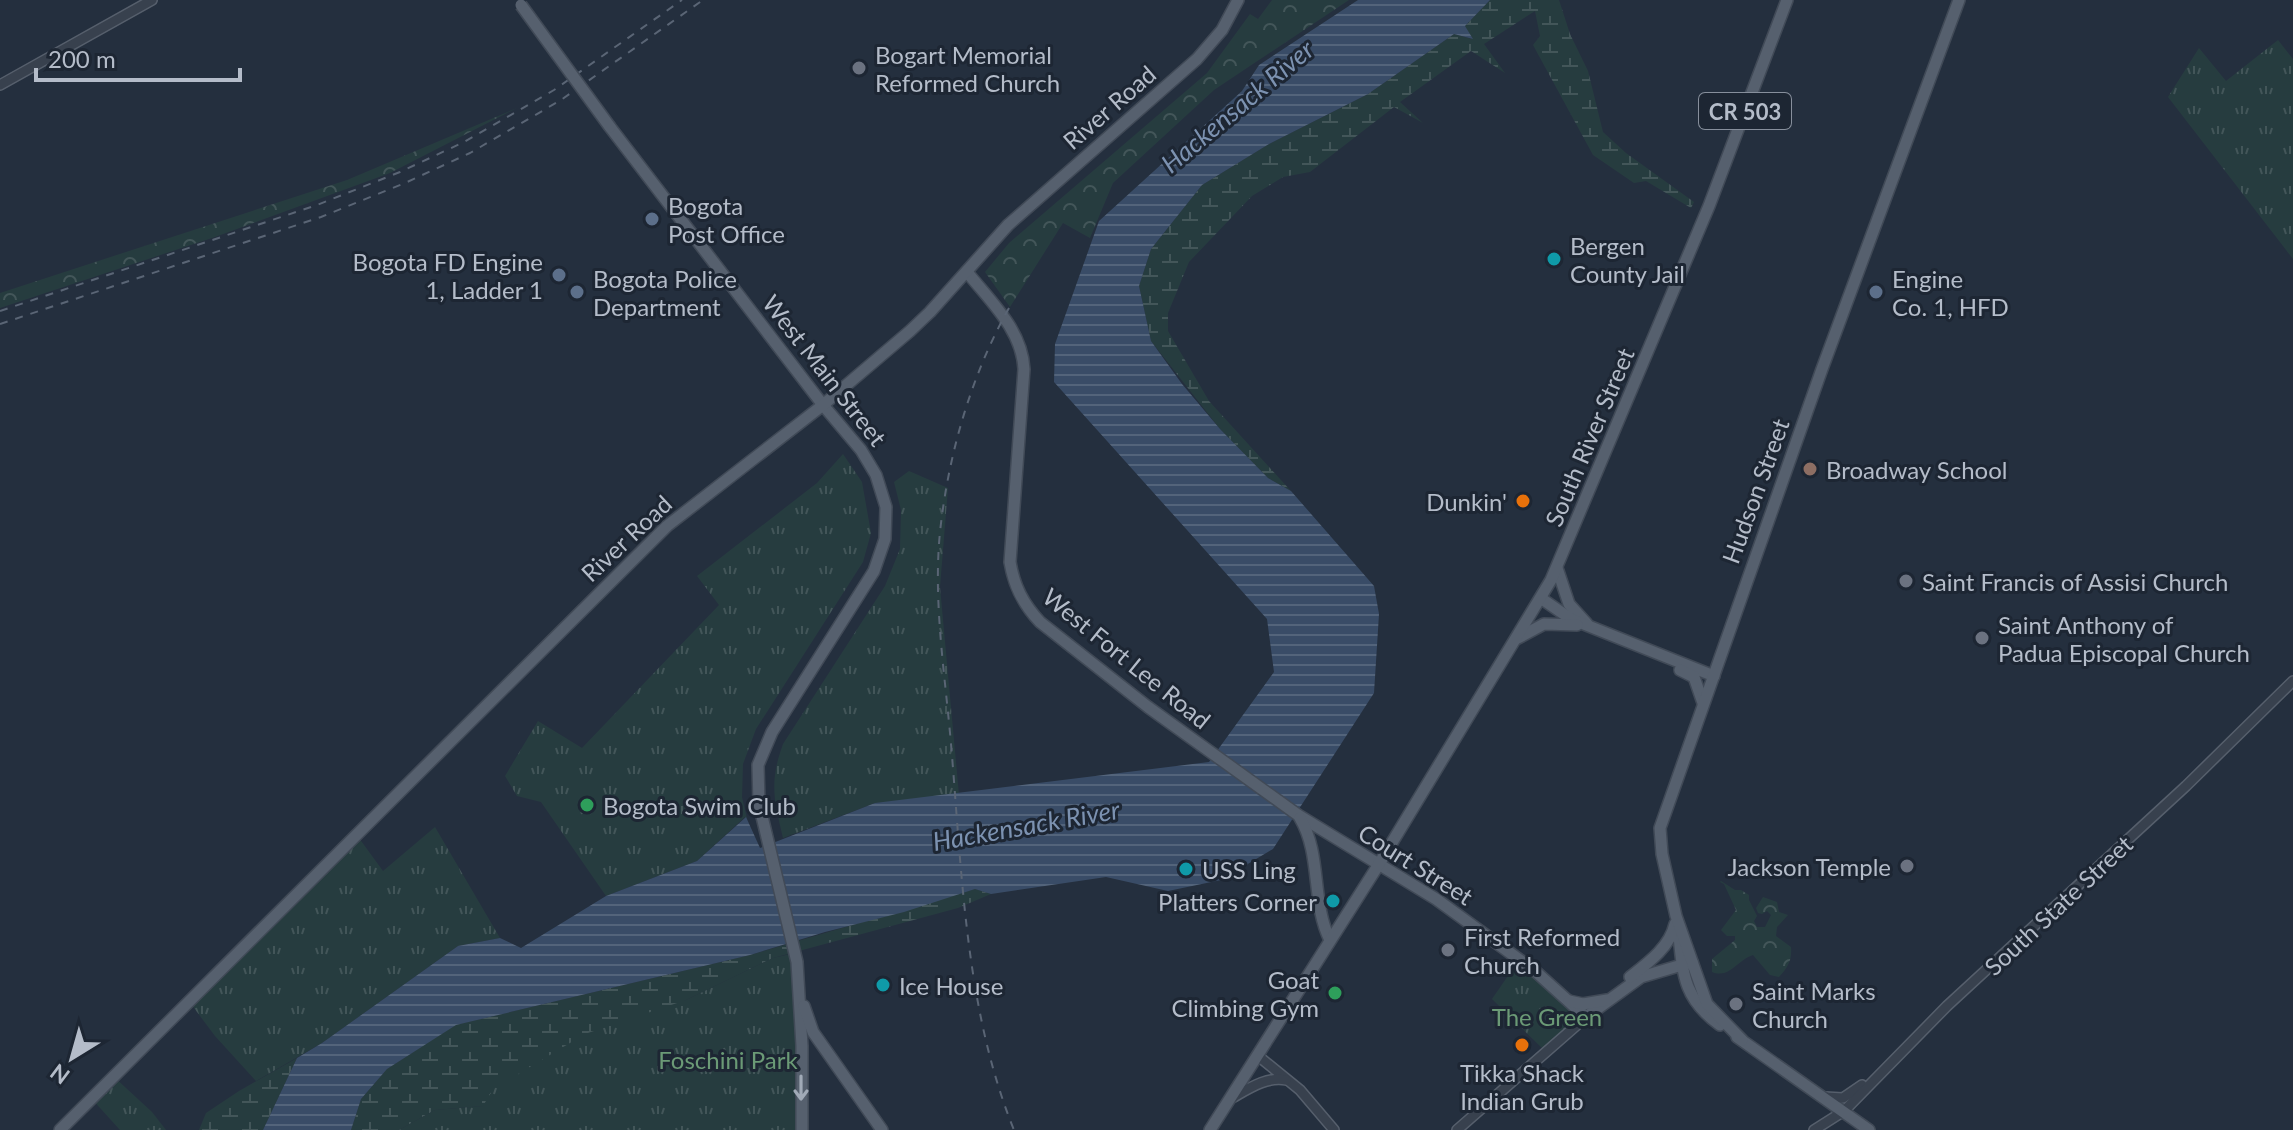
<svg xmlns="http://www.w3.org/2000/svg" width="2293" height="1130" font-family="Lato,sans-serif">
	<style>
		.forest { fill: url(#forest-crowns) }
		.wetland { fill: url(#wetland-marsh) }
		.park { fill: url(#park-tufts) }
		.water { fill: url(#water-rules) }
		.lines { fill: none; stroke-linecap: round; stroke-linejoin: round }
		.minor-casing { stroke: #565f6c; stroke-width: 12 }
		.major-casing { stroke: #414a57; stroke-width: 14 }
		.minor { stroke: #38414e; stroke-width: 9 }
		.major { stroke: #56606e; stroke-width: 11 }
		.rail { stroke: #5a6575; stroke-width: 2; stroke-dasharray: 8 8; stroke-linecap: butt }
		.major-bridge-casing { stroke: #414a57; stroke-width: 14; stroke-linecap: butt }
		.major-bridge { stroke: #56606e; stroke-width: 11 }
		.oneway { stroke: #a1aab7 }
		.worship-dot { fill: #6b7280; stroke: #1d2633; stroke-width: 3 }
		.service-dot { fill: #5c6f8a; stroke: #1d2633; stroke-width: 3 }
		.culture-dot { fill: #0f9aa8; stroke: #1d2633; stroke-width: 3 }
		.education-dot { fill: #8d6e63; stroke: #1d2633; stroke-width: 3 }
		.food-dot { fill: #e8710a; stroke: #1d2633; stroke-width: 3 }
		.leisure-dot { fill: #2e9e5b; stroke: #1d2633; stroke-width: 3 }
		.labels { text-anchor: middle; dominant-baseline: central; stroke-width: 6; stroke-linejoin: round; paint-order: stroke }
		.shield { fill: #1d2633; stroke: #878f9c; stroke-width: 2 }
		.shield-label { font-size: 22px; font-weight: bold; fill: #b4bcc9 }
		.poi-label { font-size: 24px; fill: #b4bcc9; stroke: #1d2633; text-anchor: start }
		.street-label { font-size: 24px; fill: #b4bcc9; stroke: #1d2633 }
		.park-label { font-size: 24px; fill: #6b9a76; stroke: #1d2633 }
		.water-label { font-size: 26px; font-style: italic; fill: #7c92b1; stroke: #1d2633 }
	</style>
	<defs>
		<pattern id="forest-crowns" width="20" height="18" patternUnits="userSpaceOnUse" patternTransform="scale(2)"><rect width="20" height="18" fill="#263c3f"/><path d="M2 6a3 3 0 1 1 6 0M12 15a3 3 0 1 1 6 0" fill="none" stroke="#435659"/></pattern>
		<pattern id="wetland-marsh" width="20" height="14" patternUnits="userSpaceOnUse" patternTransform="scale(2)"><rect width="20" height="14" fill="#263c3f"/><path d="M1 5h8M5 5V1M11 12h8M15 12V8" fill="none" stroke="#435659"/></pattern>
		<pattern id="park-tufts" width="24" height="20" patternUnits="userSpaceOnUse" patternTransform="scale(2)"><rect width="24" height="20" fill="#263c3f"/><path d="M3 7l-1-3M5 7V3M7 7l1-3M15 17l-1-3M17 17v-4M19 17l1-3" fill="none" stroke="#435659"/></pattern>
		<pattern id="water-rules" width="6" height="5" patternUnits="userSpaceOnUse" patternTransform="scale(2)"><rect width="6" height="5" fill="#394c67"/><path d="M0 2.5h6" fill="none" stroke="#53647b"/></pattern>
	</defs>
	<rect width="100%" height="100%" fill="#242f3e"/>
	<!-- forest -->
	<g class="forest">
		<path d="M1272,0H1349L1214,90L1113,183L1090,238L1063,223L1010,307L985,272L1009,243L1207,73L1250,14L1258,19Z"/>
		<path d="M517,108L390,173L215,237L0,308V293L347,180Z"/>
		<path d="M1721,881L1735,890H1741L1749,895V900L1757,916L1754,921L1757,927H1765L1771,915L1767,911L1762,914L1758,913L1756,908L1763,897L1777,902L1779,912L1788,915L1777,927L1776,936L1791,947C1792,961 1788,967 1779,977L1770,975L1753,955C1737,960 1730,979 1712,972V959L1735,940V936H1727L1721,930L1736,910L1724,884L1720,882Z"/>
	</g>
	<!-- wetland -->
	<g class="wetland">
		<path d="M1490,0H1559L1570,34L1588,71L1603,132L1626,153L1694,202L1691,208L1646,181L1634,183L1593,155L1533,45L1540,36L1535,11L1484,44L1505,73L1471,51L1400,102L1423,123L1394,107L1310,172L1283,177L1252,196L1189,262L1168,313V331L1209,401L1291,491L1268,478L1220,429L1151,341L1139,286L1151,249L1202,185L1269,144L1368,94L1454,34L1472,39L1465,26Z"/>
		<path d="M975,889L991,894L958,908L773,958L686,1000L483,1106L435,1110L399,1130H351L361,1099L387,1069L455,1025L750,955Z"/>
		<path d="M297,1058L263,1130H199L206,1113L239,1091Z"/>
	</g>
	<!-- park -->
	<g class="park">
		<path d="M2278,40L2293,59V259L2168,97L2199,48L2226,81Z"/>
		<path d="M843,454L862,482L871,533L863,562L756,729L743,764L742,797L747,819L745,817L697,861L606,896L541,802L517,796L505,776L538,721L582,748L719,605L697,576L817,483Z"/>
		<path d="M909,471L948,488L940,587L959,795L875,803L783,838C774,799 769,783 783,744L885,586L900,549L901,510L894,482Z"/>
		<path d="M435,827L500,938L458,946L322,1043L256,1081L215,1036L188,1000L356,834L383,871Z"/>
		<path d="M795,953L802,1130H399L435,1110L483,1106L493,1089L585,1034L686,1000L773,958Z"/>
		<path d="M1519,960L1586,1017L1545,1051L1492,999Z"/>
		<path d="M113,1076L152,1112L166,1130H120L91,1098Z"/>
	</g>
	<!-- water -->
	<path class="water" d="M1358,0H1490L1465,26L1473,39L1454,34L1368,94L1269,144L1202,185L1151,249L1139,286L1151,341L1182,384L1220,429L1268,478L1291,491L1374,586L1379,614L1374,693L1273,849L1221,880L1168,891L1106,877L991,894L975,889L904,912L825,932L750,955L456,1025L387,1069L361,1099L351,1130H263L297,1058L322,1043L458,946L500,938L521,948L606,896L697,861L746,817L760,848L875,803L1209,762L1274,672L1267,619L1054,382L1055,344L1099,221L1242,91L1259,65Z"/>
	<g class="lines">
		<defs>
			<g id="minor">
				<path d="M0,85L152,0"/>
				<path d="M1257,1055L1300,1090L1334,1130"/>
				<path d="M1825,1097L1843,1098L1862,1085"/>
				<path d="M1232,1098C1248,1089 1267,1076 1286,1080"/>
				<path d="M1457,1130L1586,1017"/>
				<path d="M1814,1130L1844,1111L1947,1006L2186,786L2293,681"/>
			</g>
			<g id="major">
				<path d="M610,127L823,405L861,450L876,475L886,507L885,539L874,571L772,732L758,765L759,804L797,962L802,1046V1130"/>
				<path d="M967,272C991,302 1022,330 1024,369L1010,562C1014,586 1023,604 1040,622L1148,707L1298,815L1436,899L1535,971L1586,1017L1641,977L1692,962"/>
				<path d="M1557,568L1569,604L1587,624"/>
				<path d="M1542,599L1571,619L1714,676"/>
				<path d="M1518,638L1544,624L1577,625"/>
				<path d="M1680,670L1694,677L1703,703"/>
				<path d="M1300,818C1322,855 1311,902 1330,940"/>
				<path d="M1679,936C1683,977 1685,1000 1720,1025"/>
				<path d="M1630,977C1648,963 1670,947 1675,924"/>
				<path d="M1569,1001L1583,1004L1607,1000"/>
				<path d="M804,1006L813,1032L882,1130"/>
				<path d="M1737,1037L1869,1130"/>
				<path d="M1742,1040L1707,1004L1676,916L1662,854L1660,828L1822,369L1959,0"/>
				<path d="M60,1130L667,526L823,405L910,331L930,312L1008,225L1197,59L1222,30L1238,0"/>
				<path d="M1210,1130L1379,864L1551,580L1709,206L1787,0"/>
			</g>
		</defs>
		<!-- minor casing -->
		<use href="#minor" class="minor-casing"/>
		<!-- major casing -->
		<use href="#major" class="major-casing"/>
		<!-- minor -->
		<use href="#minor" class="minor"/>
		<!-- major -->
		<use href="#major" class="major"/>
		<!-- rail -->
		<g class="rail">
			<path d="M1009,308C971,375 948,456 940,532C933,602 945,674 951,744C962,872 965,1009 1014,1130"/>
			<path d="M0,311L317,205L400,172L464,142L554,90L682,0"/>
			<path d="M0,324L321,217L405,183L470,153L561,100L703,0"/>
		</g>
		<defs>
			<path id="major-bridge" d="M521,5L610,127"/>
		</defs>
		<!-- major-bridge casing -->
		<use href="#major-bridge" class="major-bridge-casing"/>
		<!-- major-bridge -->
		<use href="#major-bridge" class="major-bridge"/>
	</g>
	<!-- one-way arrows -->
	<defs><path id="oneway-shaft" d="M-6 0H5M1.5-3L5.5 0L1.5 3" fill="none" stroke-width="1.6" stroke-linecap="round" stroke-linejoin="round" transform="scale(2)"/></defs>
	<use class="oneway" href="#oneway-shaft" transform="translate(801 1088) rotate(90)"/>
	<!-- markers -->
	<g class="worship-dot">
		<circle cx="859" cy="68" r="8"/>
		<circle cx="1906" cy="581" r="8"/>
		<circle cx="1982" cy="638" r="8"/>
		<circle cx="1907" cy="866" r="8"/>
		<circle cx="1448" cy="950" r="8"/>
		<circle cx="1736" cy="1004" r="8"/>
	</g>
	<g class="service-dot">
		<circle cx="652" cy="219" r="8"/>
		<circle cx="559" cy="275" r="8"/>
		<circle cx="577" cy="292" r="8"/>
		<circle cx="1876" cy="292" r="8"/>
	</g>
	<g class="culture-dot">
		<circle cx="1554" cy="259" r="8"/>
		<circle cx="1186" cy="869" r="8"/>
		<circle cx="1333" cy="901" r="8"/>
		<circle cx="883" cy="985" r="8"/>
	</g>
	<circle class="education-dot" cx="1810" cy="469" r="8"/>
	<g class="food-dot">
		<circle cx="1523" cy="501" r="8"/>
		<circle cx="1522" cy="1045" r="8"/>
	</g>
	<g class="leisure-dot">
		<circle cx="587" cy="805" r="8"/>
		<circle cx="1335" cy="993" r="8"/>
	</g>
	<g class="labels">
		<!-- shield labels -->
		<rect class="shield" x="1699" y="93" width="92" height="36" rx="6"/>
		<g class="shield-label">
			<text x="1745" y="111">CR 503</text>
		</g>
		<!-- poi labels -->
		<g class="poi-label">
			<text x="875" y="54">Bogart Memorial<tspan x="875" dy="28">Reformed Church</tspan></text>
			<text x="668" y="205">Bogota<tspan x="668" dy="28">Post Office</tspan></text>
			<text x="1570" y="245">Bergen<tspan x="1570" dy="28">County Jail</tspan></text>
			<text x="543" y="261" text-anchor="end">Bogota FD Engine<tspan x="543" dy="28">1, Ladder 1</tspan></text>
			<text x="593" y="278">Bogota Police<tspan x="593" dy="28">Department</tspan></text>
			<text x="1892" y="278">Engine<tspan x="1892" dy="28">Co. 1, HFD</tspan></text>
			<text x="1826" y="469">Broadway School</text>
			<text x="1507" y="501" text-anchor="end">Dunkin'</text>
			<text x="1922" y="581">Saint Francis of Assisi Church</text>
			<text x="1998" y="624">Saint Anthony of<tspan x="1998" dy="28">Padua Episcopal Church</tspan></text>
			<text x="603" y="805">Bogota Swim Club</text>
			<text x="1891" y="866" text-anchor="end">Jackson Temple</text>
			<text x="1202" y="869">USS Ling</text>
			<text x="1317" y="901" text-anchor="end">Platters Corner</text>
			<text x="1464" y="936">First Reformed<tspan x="1464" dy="28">Church</tspan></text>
			<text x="1319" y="979" text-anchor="end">Goat<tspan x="1319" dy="28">Climbing Gym</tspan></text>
			<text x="899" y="985">Ice House</text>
			<text x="1752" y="990">Saint Marks<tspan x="1752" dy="28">Church</tspan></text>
			<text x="1522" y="1072" text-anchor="middle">Tikka Shack<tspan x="1522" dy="28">Indian Grub</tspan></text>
		</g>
		<!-- street labels -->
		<g class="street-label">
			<text transform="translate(1109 107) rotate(-41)">River Road</text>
			<text transform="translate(825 370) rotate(52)">West Main Street</text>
			<text transform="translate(1589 437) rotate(-67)">South River Street</text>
			<text transform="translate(1755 491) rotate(-70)">Hudson Street</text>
			<text transform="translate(626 538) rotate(-43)">River Road</text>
			<text transform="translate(1127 658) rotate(39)">West Fort Lee Road</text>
			<text transform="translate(1416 864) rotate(32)">Court Street</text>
			<text transform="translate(2058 905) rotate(-43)">South State Street</text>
		</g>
		<!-- park labels -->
		<g class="park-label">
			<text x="1547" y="1016">The Green</text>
			<text x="728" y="1059">Foschini Park</text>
		</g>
		<!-- water labels -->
		<g class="water-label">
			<text transform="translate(1237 106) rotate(-40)">Hackensack River</text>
			<text transform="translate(1026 825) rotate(-10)">Hackensack River</text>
		</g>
	</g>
	<!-- north arrow -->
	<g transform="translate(72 1058) rotate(217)" stroke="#1d2633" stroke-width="6" paint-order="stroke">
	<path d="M0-6L14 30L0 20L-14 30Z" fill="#b4bcc9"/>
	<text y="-12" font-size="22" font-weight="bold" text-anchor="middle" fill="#b4bcc9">N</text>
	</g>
	<!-- scale -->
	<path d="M36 68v12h204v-12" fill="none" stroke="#b4bcc9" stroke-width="4"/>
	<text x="48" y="68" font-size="24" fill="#b4bcc9" stroke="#1d2633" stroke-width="6" paint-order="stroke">200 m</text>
</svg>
